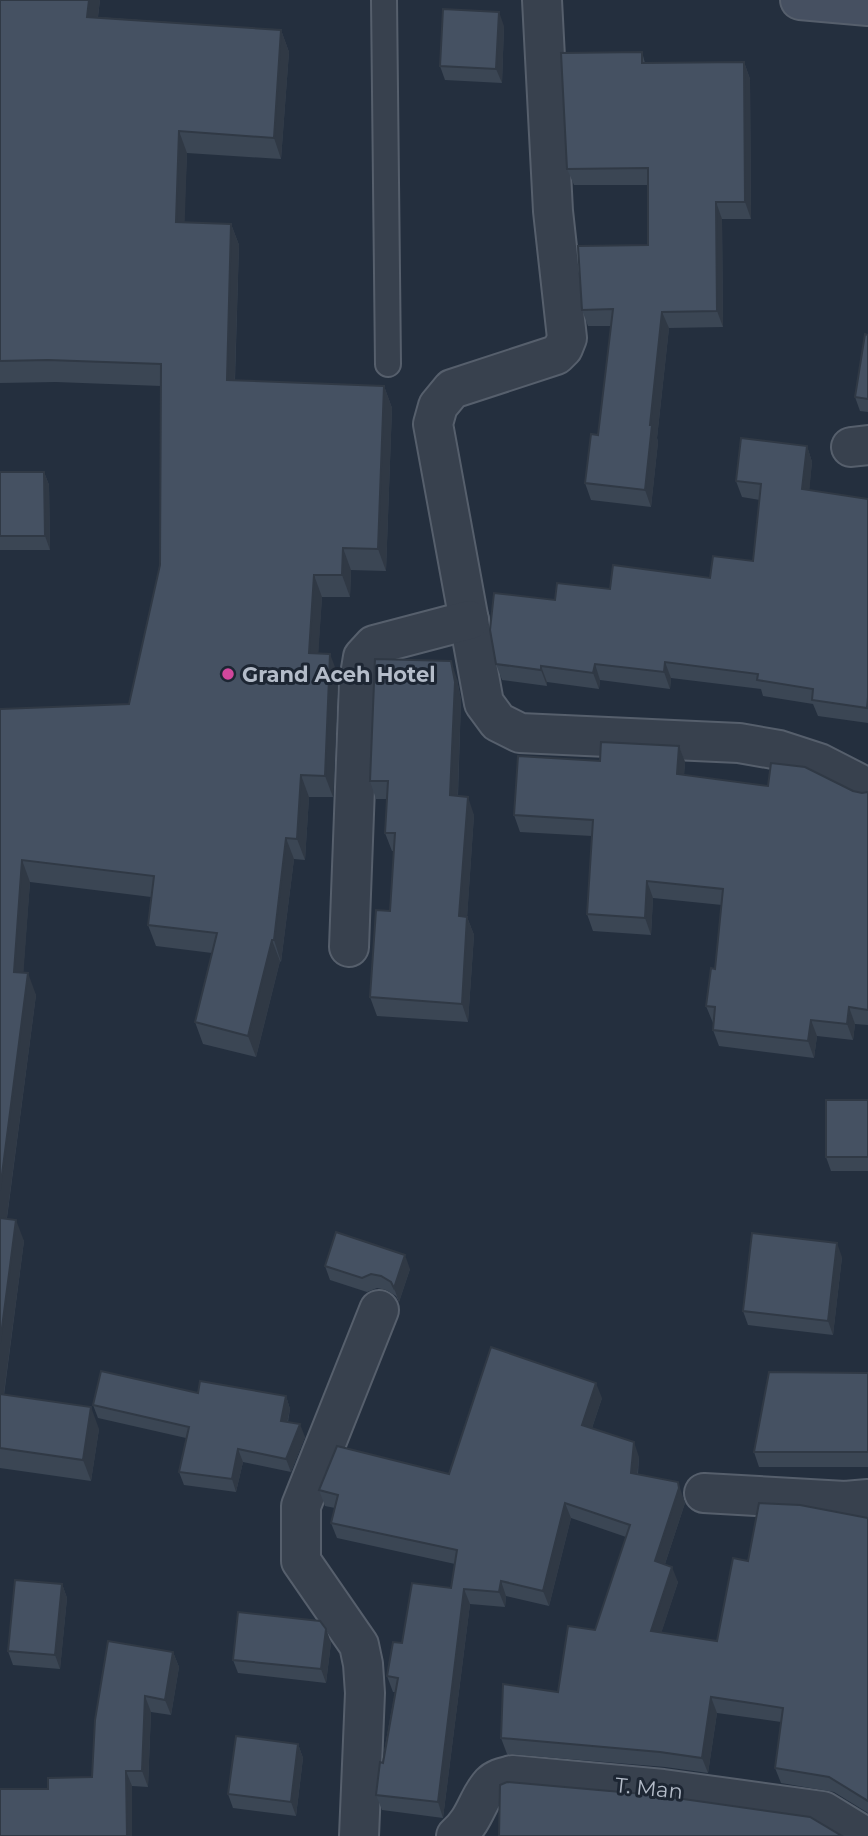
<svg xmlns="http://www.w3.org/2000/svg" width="868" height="1836" font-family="Montserrat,sans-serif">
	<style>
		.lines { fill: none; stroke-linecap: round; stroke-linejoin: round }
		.lane-casing { stroke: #565f6c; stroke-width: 28 }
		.street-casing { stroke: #565f6c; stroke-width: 42 }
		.secondary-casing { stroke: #565f6c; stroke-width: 42 }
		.lane { stroke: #38414e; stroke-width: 24 }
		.street { stroke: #38414e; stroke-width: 38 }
		.secondary { stroke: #465061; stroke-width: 38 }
		.wall { fill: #3b4654 }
		.shaded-wall { fill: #303945 }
		.building { fill: #455162; stroke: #303945; stroke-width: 2 }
		.hotel-dot { fill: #d1479c; stroke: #1d2633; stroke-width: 2.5 }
		.labels { text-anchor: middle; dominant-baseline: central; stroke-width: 6; stroke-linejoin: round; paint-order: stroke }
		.poi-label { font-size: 21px; font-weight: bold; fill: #b4bcc9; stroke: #1d2633; text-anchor: start }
		.street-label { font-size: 21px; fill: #b4bcc9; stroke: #1d2633 }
	</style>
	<rect width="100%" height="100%" fill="#242f3e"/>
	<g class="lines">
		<defs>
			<path id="lane" d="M384,0L388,364"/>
			<g id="street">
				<path d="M542,0L553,211L567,338L563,348L556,355L452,389L438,406L433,424L484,703L498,722L520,733L739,743L779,750L819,763L868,788"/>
				<path d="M851,447L868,445"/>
				<path d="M349,947L359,681L363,657L374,645L469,620"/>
				<path d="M704,1493L845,1501L868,1499"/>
				<path d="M359,1836L365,1693L363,1664L359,1645L301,1561V1506L379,1310"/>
				<path d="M456,1836C476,1819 477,1799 491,1784C497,1778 505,1777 512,1775L663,1789L823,1811L864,1836"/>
			</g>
			<path id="secondary" d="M800,0L868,6"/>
		</defs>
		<!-- lane casing -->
		<use href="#lane" class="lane-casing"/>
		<!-- street casing -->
		<use href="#street" class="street-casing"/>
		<!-- secondary casing -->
		<use href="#secondary" class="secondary-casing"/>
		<!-- lane -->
		<use href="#lane" class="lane"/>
		<!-- street -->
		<use href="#street" class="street"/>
		<!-- secondary -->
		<use href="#secondary" class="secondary"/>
	</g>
	<!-- wall -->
	<g class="wall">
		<path d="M0,0H100L98,17L281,30L289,52L281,159L187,153L184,222L231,224L239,245L235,380L384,386L392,408L386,571L351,570L350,597H322L318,653L338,675L333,797H309L305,860L294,859L281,962L280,961L256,1057L203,1044L195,1022L212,953L156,946L148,925L151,897L30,882L23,973L36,995L7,1218L24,1241L4,1395L99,1429L91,1481L0,1468V709L129,704L160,565L161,386L56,382L0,383Z"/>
		<path d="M504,26L502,83L445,80L440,66Z"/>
		<path d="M642,52L645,63L744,62L750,79L751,219H722L723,327L669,328L657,438L658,442L651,507L591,500L585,483L598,435L611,326H588L582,310L648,245V185H574L567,169Z"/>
		<path d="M868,335V412L860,411L855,397Z"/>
		<path d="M807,446L812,462L809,490L868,499V723L818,716L813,704L763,696L761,689L671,678L670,689L600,680L599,689L547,682V686L502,680L496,664L555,600L610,589L710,578L753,561L760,500L742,497L736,481Z"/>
		<path d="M0,472H44L49,485L50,550H0Z"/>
		<path d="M457,679L461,700L458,796L474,815L467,917L474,935L468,1022L377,1016L370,997L390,911L394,851H392L385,833L387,799H376L370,781Z"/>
		<path d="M679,746L685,762L684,775L768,786L853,791L862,793L868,792V1025L855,1024L853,1040L817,1036L814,1058L719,1046L713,1030V1023L706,1006L715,969L722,905L653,898L651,935L593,931L587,914L592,836L520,832L514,815L600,761Z"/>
		<path d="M868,1100V1171H831L826,1157Z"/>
		<path d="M842,1257L833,1335L748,1325L743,1311Z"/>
		<path d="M325,1266L410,1269L399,1302L396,1296L386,1290L377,1288L367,1292L330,1280Z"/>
		<path d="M868,1373V1467H759L754,1452Z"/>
		<path d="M198,1393L286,1396L290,1409L288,1422L305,1437L291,1472L243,1462L236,1492L184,1485L179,1472L186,1438L98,1418L93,1405Z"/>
		<path d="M602,1398L592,1428L639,1457L638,1474L683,1497L685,1503L665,1564L678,1582L661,1633L717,1641L748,1561L868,1518V1813L834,1792L781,1783L775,1768L781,1722L717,1713L708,1773L665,1767L507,1754L501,1738L558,1692L595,1630L626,1537L571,1518L549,1606L506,1596L505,1607L470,1604L443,1818L382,1810L376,1795L395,1692H393L387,1676L402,1643L451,1588L455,1564L337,1538L331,1523L335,1508L325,1506L319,1490L449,1474Z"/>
		<path d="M62,1584L67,1598L60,1669L13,1665L8,1651Z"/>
		<path d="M326,1629L331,1643L326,1683L238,1673L233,1660Z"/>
		<path d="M173,1652L179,1667L171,1715L151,1712L148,1787L132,1786V1836H0L48,1789L92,1777Z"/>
		<path d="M298,1744L303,1758L296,1816L233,1808L228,1794Z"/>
	</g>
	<!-- shaded-wall -->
	<g class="shaded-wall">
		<path d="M89,0H100L95,38L87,17Z"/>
		<path d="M499,12L504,26L502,83L496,69Z"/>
		<path d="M281,30L289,52L281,159L274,138Z"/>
		<path d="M744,62L750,79L751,219L745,202Z"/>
		<path d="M179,131L187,153L184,244L176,222Z"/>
		<path d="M716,202L722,219L723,327L717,311Z"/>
		<path d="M231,224L239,245L234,401L227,380Z"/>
		<path d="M662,312L669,328L657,438L658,442L651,507L645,490L650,425Z"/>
		<path d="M384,386L392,408L386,571L378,549Z"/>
		<path d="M807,446L812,462L808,505L802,489Z"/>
		<path d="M44,472L49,485L50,550L45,536Z"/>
		<path d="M343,548L351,570L350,597L342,575Z"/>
		<path d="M314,575L322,597L317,675L309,653Z"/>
		<path d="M330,654L338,675L333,797L325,776Z"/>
		<path d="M451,661L457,679L461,700L457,814L450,795Z"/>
		<path d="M665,662L671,678L670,689L664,672Z"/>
		<path d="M595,664L600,680L599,689L593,673Z"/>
		<path d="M541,666L547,682V686L541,670Z"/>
		<path d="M679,746L685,762L683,791L677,774Z"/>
		<path d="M301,775L309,797L305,860L297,839Z"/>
		<path d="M468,797L474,815L466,934L459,916Z"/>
		<path d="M286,838L294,859L281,962L274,940Z"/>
		<path d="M22,860L30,882L22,993L14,972Z"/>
		<path d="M647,881L653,898L651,935L645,918Z"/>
		<path d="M467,917L474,935L468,1022L462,1004Z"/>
		<path d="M272,940L280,961L256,1057L248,1036Z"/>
		<path d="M28,973L36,995L4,1239L0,1227V1190Z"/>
		<path d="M849,1007L855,1024L853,1040L847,1024Z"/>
		<path d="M811,1020L817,1036L814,1058L808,1041Z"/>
		<path d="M16,1220L24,1241L1,1415L0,1411V1343Z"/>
		<path d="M837,1243L842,1257L833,1335L828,1321Z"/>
		<path d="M405,1255L410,1269L399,1302L394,1288Z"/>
		<path d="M596,1383L602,1398L588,1440L582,1425Z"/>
		<path d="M286,1396L290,1409L285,1433L281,1421Z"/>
		<path d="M91,1407L99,1429L91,1481L83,1460Z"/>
		<path d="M300,1424L305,1437L291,1472L286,1459Z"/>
		<path d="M634,1442L639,1457L636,1488L631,1473Z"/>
		<path d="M238,1449L243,1462L236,1492L232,1479Z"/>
		<path d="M678,1482L685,1503L661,1576L655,1561Z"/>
		<path d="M565,1503L571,1518L549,1606L543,1591Z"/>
		<path d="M672,1567L678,1582L657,1646L651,1631Z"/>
		<path d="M501,1581L506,1596L505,1607L499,1592Z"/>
		<path d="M62,1584L67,1598L60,1669L55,1655Z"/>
		<path d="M464,1589L470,1604L443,1818L438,1802Z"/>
		<path d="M326,1629L331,1643L326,1683L321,1669Z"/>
		<path d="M173,1652L179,1667L171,1715L165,1700Z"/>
		<path d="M145,1696L151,1712L148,1787L142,1771Z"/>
		<path d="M711,1697L717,1713L708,1773L702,1758Z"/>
		<path d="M298,1744L303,1758L296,1816L291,1802Z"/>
		<path d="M126,1771L132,1786V1836H127Z"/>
	</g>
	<!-- building -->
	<g class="building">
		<path d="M0,0H89L87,17L281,30L274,138L179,131L176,222L231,224L227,380L384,386L378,549L343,548L342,575H314L309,653L330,654L325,776L301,775L297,839L286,838L274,940H272L248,1036L195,1022L217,933L148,925L154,876L22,860L14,972L28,973L0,1190V709L129,704L160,565L161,364L48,360L0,361Z"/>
		<path d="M443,9L499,12L496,69L440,66Z"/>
		<path d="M642,52V63L744,62L745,202H716L717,311L662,312L650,425H652L645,490L585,483L591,434L598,435L613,309L582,310L578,246L648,245V168L567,169L561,53Z"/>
		<path d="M865,334L868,335V399L855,397Z"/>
		<path d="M741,438L807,446L802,489L868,499V697L867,708L812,700L813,689L757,680L758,674L665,662L664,672L595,664L593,673L541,666V670L496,664L490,630L494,593L555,600L557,583L610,589L613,565L710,578L713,556L753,561L761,484L736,481Z"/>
		<path d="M0,472H44L45,536H0Z"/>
		<path d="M375,659L451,661L455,682L450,795L468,797L459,916L467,917L462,1004L370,997L376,910L390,911L395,833H385L388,781H370Z"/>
		<path d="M601,742L679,746L677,774L768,786L771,763L805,767L853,791L862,793L868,792V1010L849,1007L847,1024L811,1020L808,1041L713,1030L715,1007L706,1006L711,968L715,969L723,889L647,881L645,918L587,914L593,820L514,815L518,756L600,761Z"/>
		<rect x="826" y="1100" width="42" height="57"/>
		<path d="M0,1218L16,1220L0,1343Z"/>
		<path d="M336,1232L405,1255L394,1288L391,1282L381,1276L371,1274L362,1278L325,1266Z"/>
		<path d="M752,1233L837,1243L828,1321L743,1311Z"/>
		<path d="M491,1347L596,1383L582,1425L634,1442L631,1473L678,1482L679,1488L655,1561L672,1567L651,1631L717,1641L733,1558L748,1561L759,1503L800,1505L868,1518V1801L829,1777L775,1768L783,1708L711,1697L702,1758L660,1752L501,1738L503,1684L558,1692L568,1626L595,1630L630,1525L565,1503L543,1591L501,1581L499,1592L464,1589L438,1802L376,1795L380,1762L383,1763L398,1678L387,1676L393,1642L402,1643L412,1583L451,1588L457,1550L331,1523L338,1495L319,1490L337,1446L449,1474Z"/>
		<path d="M101,1371L198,1393L200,1381L286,1396L281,1421L300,1424L286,1459L238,1449L232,1479L179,1472L189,1427L93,1405Z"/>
		<path d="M769,1372L868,1373V1452H754Z"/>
		<path d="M0,1394L91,1407L83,1460L0,1448Z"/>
		<path d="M15,1580L62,1584L55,1655L8,1651Z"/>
		<path d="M238,1612L320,1621L326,1629L321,1669L233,1660Z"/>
		<path d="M108,1641L173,1652L165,1700L145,1696L142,1771H126L127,1836H0V1789H48V1778L92,1777L95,1720Z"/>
		<path d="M236,1736L298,1744L291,1802L228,1794Z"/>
		<path d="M507,1782L655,1795L810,1817L842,1836H499L500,1785Z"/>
	</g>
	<!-- markers -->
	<circle class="hotel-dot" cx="228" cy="674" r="7"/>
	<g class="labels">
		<!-- poi labels -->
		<g class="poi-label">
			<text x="242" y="674">Grand Aceh Hotel</text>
		</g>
		<!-- street labels -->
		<g class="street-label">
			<text transform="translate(649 1788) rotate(6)">T. Man</text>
		</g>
	</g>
</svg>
